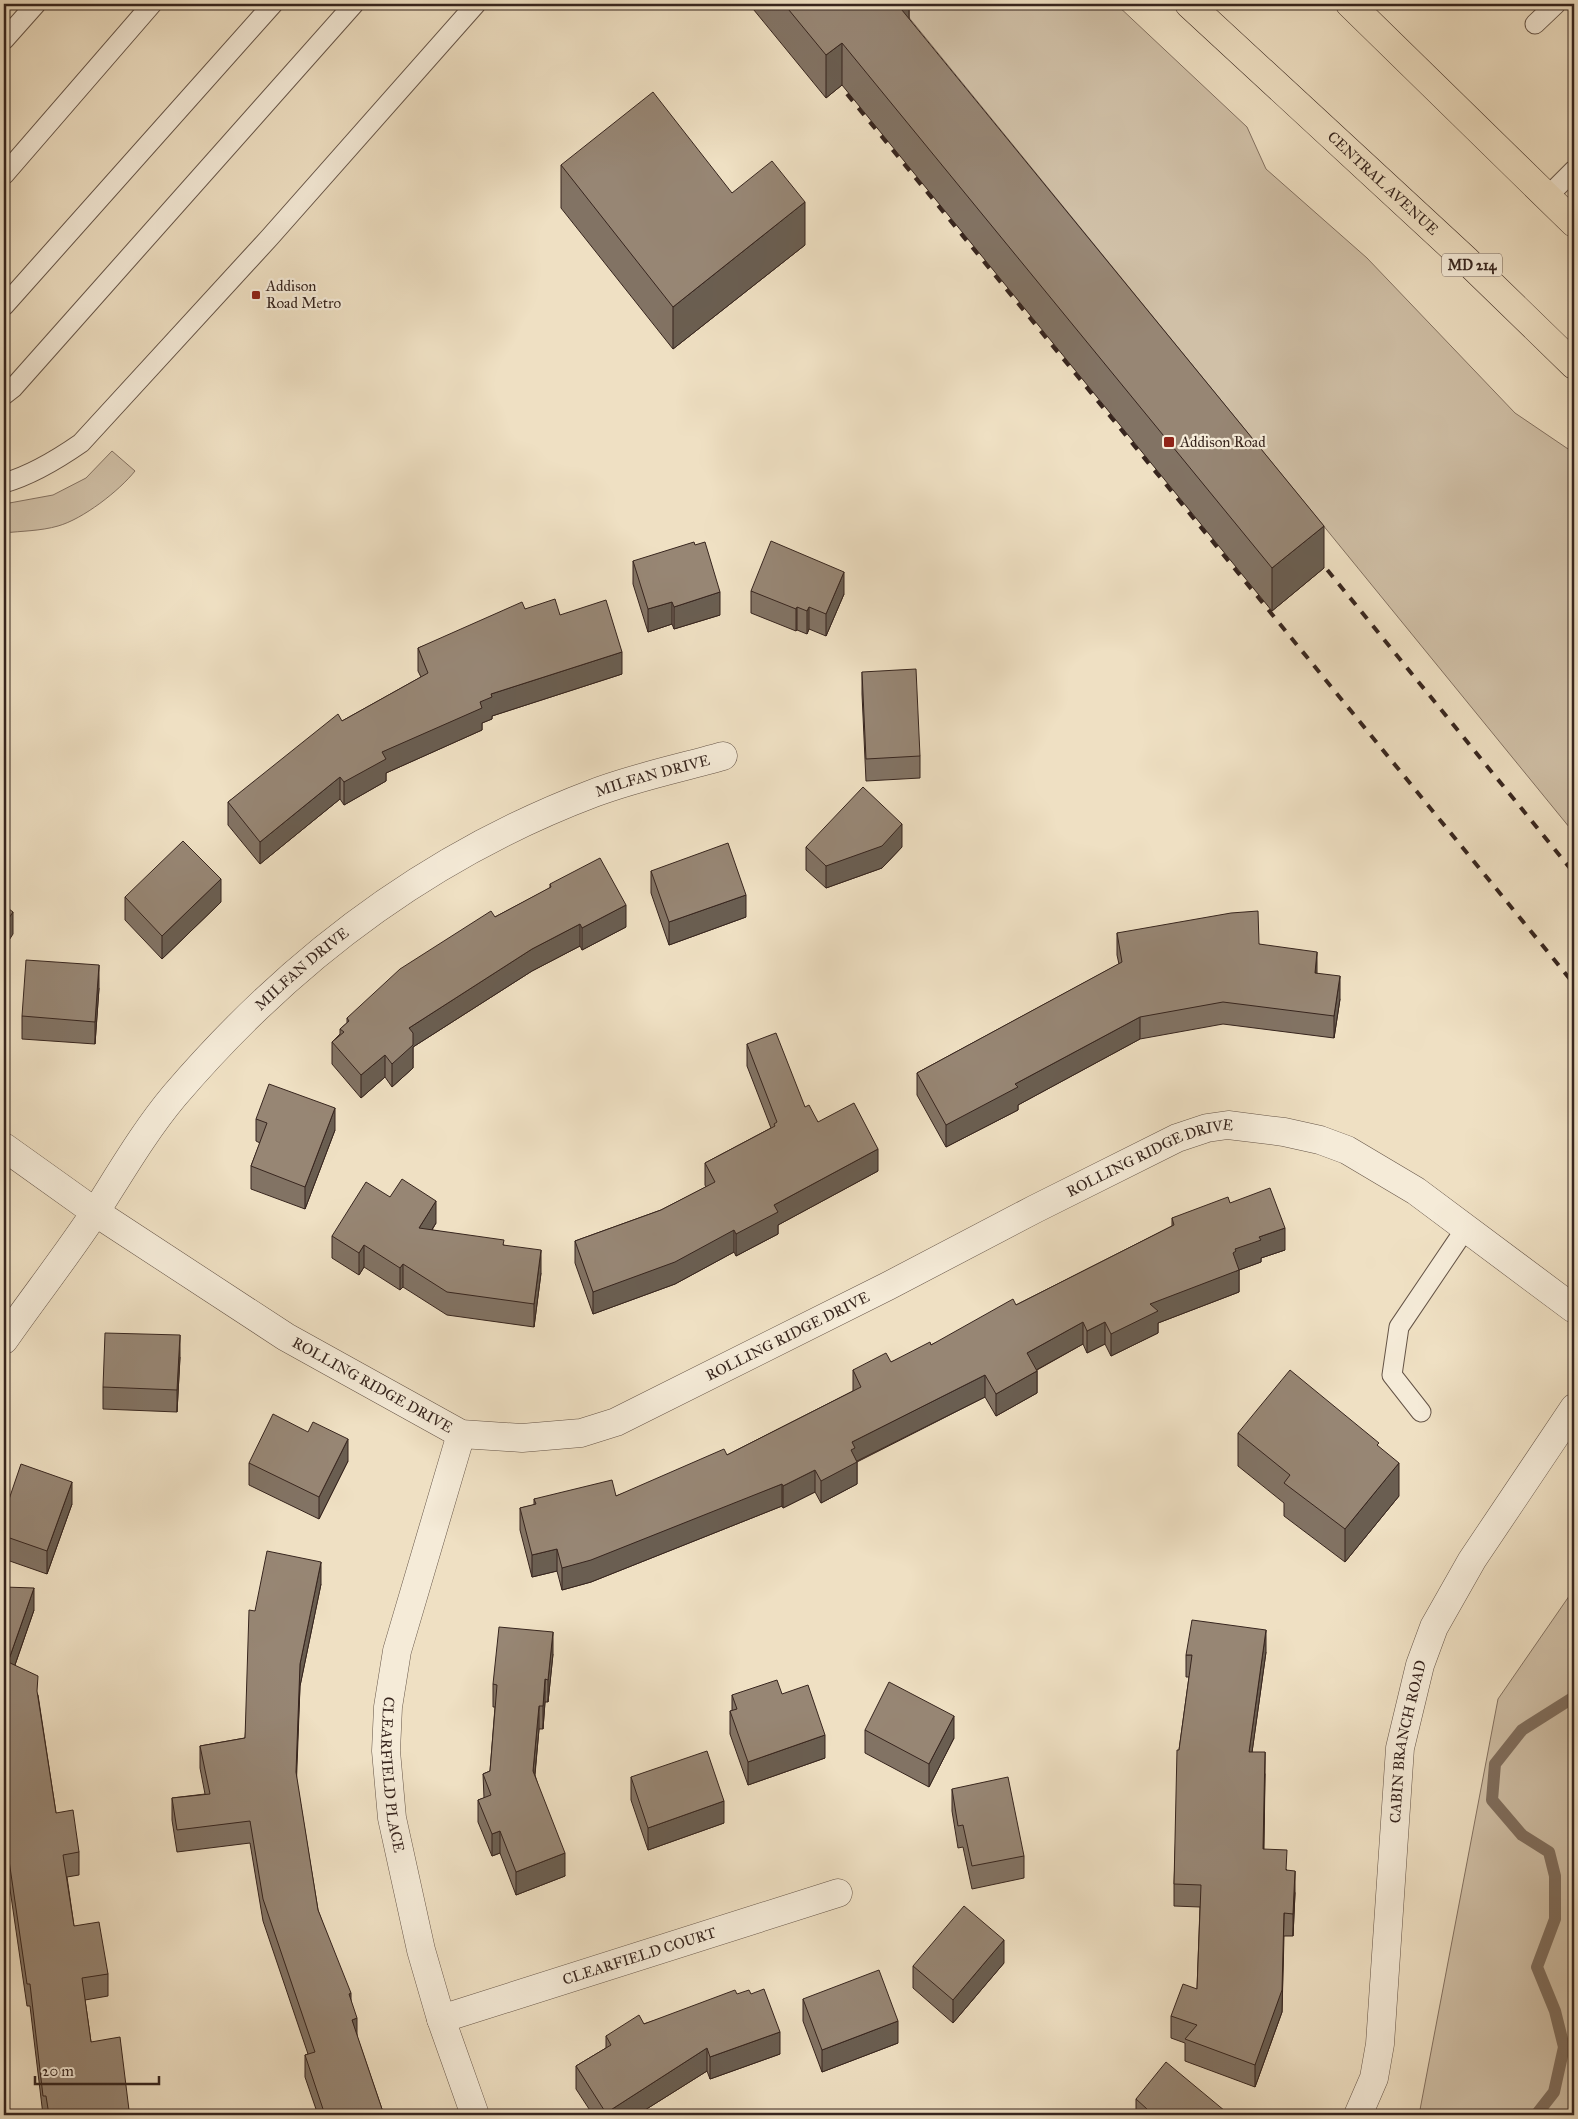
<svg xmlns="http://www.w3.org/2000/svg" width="1578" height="2119" font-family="'IM FELL Great Primer',serif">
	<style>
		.green { fill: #d0c0a7; stroke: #847262 }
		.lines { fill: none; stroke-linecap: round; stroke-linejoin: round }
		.stream { stroke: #806f5f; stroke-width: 12 }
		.service-casing { stroke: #655447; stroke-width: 21 }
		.minor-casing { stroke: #655447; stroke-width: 29 }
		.primary-casing { stroke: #37251e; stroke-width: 29 }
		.service { stroke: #f5ebd8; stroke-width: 19 }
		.minor { stroke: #f5ebd8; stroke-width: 28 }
		.primary { stroke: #efe0c3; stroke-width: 28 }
		.rail { stroke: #37251e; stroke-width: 4; stroke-dasharray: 9 9; stroke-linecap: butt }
		.wall { fill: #827364; stroke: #37251e }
		.shaded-wall { fill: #6a5e51; stroke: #37251e }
		.building { fill: #978674; stroke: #37251e }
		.poi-dot { fill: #8f2418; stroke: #f5ebd8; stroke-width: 2 }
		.labels { text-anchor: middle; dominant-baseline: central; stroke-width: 4.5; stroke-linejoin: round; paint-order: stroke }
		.shield { fill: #f5ebd8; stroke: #706056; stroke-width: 1 }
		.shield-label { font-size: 14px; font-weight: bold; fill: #37251e }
		.street-label { font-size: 15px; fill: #37251e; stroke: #f5ebd8 }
		.poi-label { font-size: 15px; fill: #37251e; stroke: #f5ebd8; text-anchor: start }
	</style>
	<rect width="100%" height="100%" fill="#efe0c3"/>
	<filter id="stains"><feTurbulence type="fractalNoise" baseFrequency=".004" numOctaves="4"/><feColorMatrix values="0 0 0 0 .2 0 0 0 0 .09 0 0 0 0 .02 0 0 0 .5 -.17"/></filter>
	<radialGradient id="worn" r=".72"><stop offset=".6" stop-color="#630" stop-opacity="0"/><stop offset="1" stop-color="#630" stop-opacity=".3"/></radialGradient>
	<!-- green -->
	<g class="green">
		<path d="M898,4H1116L1247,127L1266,169L1367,258L1515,413L1574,453V833Z"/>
		<path d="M112,451L135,471C119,491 83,519 58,526C41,531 21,531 4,533V504L53,495L86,478Z"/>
		<path d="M1574,1589V2115H1419L1498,1699Z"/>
	</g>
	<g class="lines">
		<!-- stream -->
		<path class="stream" d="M1536,2115L1554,2092L1564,2047L1555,2011L1537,1967L1555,1919V1876L1549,1852L1522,1835L1492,1800L1495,1764L1522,1730L1574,1697"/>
		<defs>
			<g id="service">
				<path d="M1535,24L1556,4"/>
				<path d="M4,40L36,4"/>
				<path d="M4,175L152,4"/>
				<path d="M1547,197L1574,170"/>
				<path d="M4,306L273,4"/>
				<path d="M4,395L13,388L354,4"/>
				<path d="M4,483C32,475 58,459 81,443L270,237L476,4"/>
				<path d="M1421,1412L1392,1375L1399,1327L1466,1228"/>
			</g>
			<g id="minor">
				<path id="s1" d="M4,1147L95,1212L286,1337L461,1434L522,1438L581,1433L616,1422L888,1286L1035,1209L1177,1138L1207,1128L1228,1125L1284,1132L1320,1140L1347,1150L1416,1191L1574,1309"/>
				<path id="s2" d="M4,1340C34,1297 67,1255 96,1211C121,1172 144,1132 174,1096C290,960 427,856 594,793C636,777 681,768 723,756"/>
				<path id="s3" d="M461,1434L397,1651L388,1707L386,1751L392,1818L421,1950L441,2019L475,2115"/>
				<path id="s4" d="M441,2019L838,1893"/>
				<path id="s5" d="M1358,2115L1374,2078L1380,2044L1400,1748L1420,1665L1434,1627L1472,1560L1574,1408"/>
			</g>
			<g id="primary">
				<path id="s6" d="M1189,4L1466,260L1574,365"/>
				<path d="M1350,4L1574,223"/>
			</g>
		</defs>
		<!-- service casing -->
		<use href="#service" class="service-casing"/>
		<!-- minor casing -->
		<use href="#minor" class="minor-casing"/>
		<!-- primary casing -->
		<use href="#primary" class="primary-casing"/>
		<!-- service -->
		<use href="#service" class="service"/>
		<!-- minor -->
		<use href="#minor" class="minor"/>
		<!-- primary -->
		<use href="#primary" class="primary"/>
		<!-- rail -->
		<g class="rail">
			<path d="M847,94L1574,984"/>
			<path d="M1316,556L1574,873"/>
		</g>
	</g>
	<!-- wall -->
	<g class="wall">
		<path d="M749,4H909V19L1324,568L1272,611L842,85L826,98Z"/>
		<path d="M561,165L732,193L805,245L673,349L561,208Z"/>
		<path d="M633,561L720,615L674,629L672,624L648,632L633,584Z"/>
		<path d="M751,591L844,594L826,636L809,629L807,634L797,630L796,631L751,613Z"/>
		<path d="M525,609L560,615L622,674L492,716V719L482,723V730L386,773V781L344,805L340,799L260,864L228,825V802L342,721L421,677L418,671V648Z"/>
		<path d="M862,672L920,756V778L866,781L862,694Z"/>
		<path d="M806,847H902L882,868L826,888L806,870Z"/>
		<path d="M651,871L746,917L669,945L651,893Z"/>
		<path d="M550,884L626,927L582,950L580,946L532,971L413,1047V1068L392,1087L385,1077L361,1098L332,1064V1042L340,1034V1029L347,1023V1018L495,917L550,888Z"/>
		<path d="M125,897L221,902L162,959L125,920Z"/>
		<path d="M1117,933L1259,944L1317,973L1340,999L1334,1038L1223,1024L1140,1039L1018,1105V1110L946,1147L917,1095V1073L1119,964L1117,955Z"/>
		<path d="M99,988L95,1044L22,1039V1016Z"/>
		<path d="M747,1044L818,1122L878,1171L778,1225V1234L736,1256L734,1252L675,1284L593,1314L575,1263V1241L661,1210L706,1187L705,1185V1163L771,1128L747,1066Z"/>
		<path d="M256,1119L335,1130L305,1209L251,1189V1166L260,1143L256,1141Z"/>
		<path d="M390,1197L436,1223L432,1230L504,1245L541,1273L534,1327L447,1315L403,1287L400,1290L364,1267L359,1275L332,1258V1236Z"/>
		<path d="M1230,1203L1285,1250L1261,1258V1262L1239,1270V1292L1158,1323V1333L1111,1356L1105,1344L1087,1353L1083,1344L1037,1370V1393L996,1416L985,1397L857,1462V1484L821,1503L815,1492L783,1508L782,1506L591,1582L562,1590L557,1571L532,1577L520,1530V1508L534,1505V1499L616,1496L727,1455L853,1391V1370L891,1362L931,1345L1016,1305L1172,1226V1218Z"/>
		<path d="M180,1357L177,1412L103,1409V1387Z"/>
		<path d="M1238,1433L1399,1496L1345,1562L1284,1516V1503L1238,1466Z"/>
		<path d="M348,1461L319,1519L249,1485V1463Z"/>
		<path d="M72,1504L47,1574L4,1559V1514Z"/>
		<path d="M321,1584L300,1686L296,1776L318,1910L351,2002L357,2036L384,2115H318L305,2077V2055L308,2054L263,1921L250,1843L177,1852L172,1820V1798L205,1794L200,1768V1746L245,1738L255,1611Z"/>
		<path d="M4,1587L34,1610L15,1665L38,1695L56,1813L79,1852V1875L67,1877L74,1926L108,1974V1996L85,2000L91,2042L129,2110V2115H43L30,2006H27L4,1848Z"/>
		<path d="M1266,1652L1252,1752L1265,1774L1264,1849L1287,1870L1295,1893L1293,1936H1284L1282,2012L1255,2087L1185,2061V2043L1171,2038V2016L1197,1989L1200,1907L1174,1906V1884L1179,1750L1189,1677H1186V1655Z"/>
		<path d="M553,1654L548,1702H545L543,1729H539L535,1775L565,1876L516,1895L500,1853L492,1856L478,1822V1800L484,1798L483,1774L490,1771L495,1707H493V1684Z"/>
		<path d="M732,1695L825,1758L748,1785L730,1734V1711H732Z"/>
		<path d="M865,1730L954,1738L929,1787L865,1753Z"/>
		<path d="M631,1777L724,1823L648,1850L631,1800Z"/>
		<path d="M952,1789L1024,1856V1878L972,1889L963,1847L958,1848L952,1811Z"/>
		<path d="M1004,1963L953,2023L913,1988V1966Z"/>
		<path d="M737,1994L780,2054L710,2079L707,2071L637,2115H593L576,2089V2066L606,2048V2036Z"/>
		<path d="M803,1999L898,2043L822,2072L803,2021Z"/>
		<path d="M1136,2099L1225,2115H1136Z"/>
	</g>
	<!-- shaded-wall -->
	<g class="shaded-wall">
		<path d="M895,4H909V32Z"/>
		<path d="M842,43V85L826,98V55Z"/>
		<path d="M805,202V245L673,349V307Z"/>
		<path d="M1324,526V568L1272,611V568Z"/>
		<path d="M844,572V594L826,636V614Z"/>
		<path d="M720,592V615L674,629V607Z"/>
		<path d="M672,602V624L648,632V609Z"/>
		<path d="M797,607V630L796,631V609Z"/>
		<path d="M809,607V629L807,634V611Z"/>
		<path d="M622,652V674L492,716V719L482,723V730L386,773V781L344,805V782L382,752L480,702L491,694Z"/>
		<path d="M340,777V799L260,864V842Z"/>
		<path d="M902,824V847L882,868L826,888V866Z"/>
		<path d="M221,879V902L162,959V936Z"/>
		<path d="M746,895V917L669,945V922Z"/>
		<path d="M626,905V927L582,950V928Z"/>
		<path d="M13,912V934L4,948V925Z"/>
		<path d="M580,924V946L532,971L413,1047V1068L392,1087V1064L409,1028L532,949Z"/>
		<path d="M1317,952V974L1315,973Z"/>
		<path d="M99,965V988L95,1044V1022Z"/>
		<path d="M1340,976V999L1334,1038V1016Z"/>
		<path d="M1140,1017V1039L1018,1105V1110L946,1147V1125L1015,1084Z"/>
		<path d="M385,1055V1077L361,1098V1075Z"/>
		<path d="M335,1108V1130L305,1209V1187Z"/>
		<path d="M878,1149V1171L778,1225V1234L736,1256V1234L774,1205Z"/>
		<path d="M436,1201V1223L419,1250V1228Z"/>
		<path d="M1285,1228V1250L1261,1258V1262L1236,1271L1239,1270V1292L1158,1323V1333L1111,1356V1334L1150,1304L1233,1253L1235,1249L1259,1237Z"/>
		<path d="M734,1230V1252L675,1284L593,1314V1292Z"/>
		<path d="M364,1245V1267L359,1275V1253Z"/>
		<path d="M541,1250V1273L534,1327V1304Z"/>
		<path d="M403,1264V1287L400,1290V1268Z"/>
		<path d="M1083,1322V1344L1027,1375V1353Z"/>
		<path d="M1105,1322V1344L1087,1353V1331Z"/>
		<path d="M180,1335V1357L177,1412V1390Z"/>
		<path d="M1037,1371V1393L996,1416V1394Z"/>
		<path d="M985,1375V1397L855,1462H857V1484L821,1503V1481L851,1450L852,1442Z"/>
		<path d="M348,1439V1461L319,1519V1497Z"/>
		<path d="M1399,1463V1496L1345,1562V1529Z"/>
		<path d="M815,1470V1492L783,1508V1486Z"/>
		<path d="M72,1482V1504L47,1574V1551Z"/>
		<path d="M782,1484V1506L591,1582L562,1590V1568Z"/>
		<path d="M557,1549V1571L532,1577V1555Z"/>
		<path d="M321,1562V1584L300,1686L296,1794V1772L300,1664Z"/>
		<path d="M34,1588V1610L8,1685V1662Z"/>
		<path d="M1266,1630V1652L1249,1774V1752Z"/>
		<path d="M553,1632V1654L548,1702V1680Z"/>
		<path d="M545,1679V1702L543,1729V1706Z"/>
		<path d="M539,1706V1729L533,1793V1771Z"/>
		<path d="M954,1716V1738L929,1787V1764Z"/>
		<path d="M825,1735V1758L748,1785V1762Z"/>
		<path d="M1265,1752V1774L1263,1871V1849Z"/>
		<path d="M724,1801V1823L648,1850V1828Z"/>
		<path d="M500,1831V1853L492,1856V1834Z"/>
		<path d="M565,1853V1876L516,1895V1872Z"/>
		<path d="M1295,1871V1893L1293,1936V1914Z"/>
		<path d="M1284,1913L1282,2012L1255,2087V2065Z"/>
		<path d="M1004,1940V1963L953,2023V2000Z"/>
		<path d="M351,1993V2015L349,1994Z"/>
		<path d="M357,2018V2040L352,2020Z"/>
		<path d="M898,2021V2043L822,2072V2050Z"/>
		<path d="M780,2032V2054L710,2079V2057Z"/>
		<path d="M707,2048V2071L637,2115H606V2113Z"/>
	</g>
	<!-- building -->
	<g class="building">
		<path d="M784,4H897L1324,526L1272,568L842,43L826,55Z"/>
		<path d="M653,92L732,193L772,161L805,202L673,307L561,165Z"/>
		<path d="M771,541L844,572L826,614L809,607L807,611L797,607L796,609L751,591Z"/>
		<path d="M694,542L695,545L705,542L720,592L674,607L672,602L648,609L633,561Z"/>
		<path d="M555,599L560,615L606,600L622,652L491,694L492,697L480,702L482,708L382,752L386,759L344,782L340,777L260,842L228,802L338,714L342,721L428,673L418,648L522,602L525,609Z"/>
		<path d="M916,669L920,756L866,759L862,672Z"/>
		<path d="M863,787L902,824L882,846L826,866L806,847Z"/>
		<path d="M183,841L221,879L162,936L125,897Z"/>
		<path d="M728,843L746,895L669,922L651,871Z"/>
		<path d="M600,858L626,905L582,928L580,924L532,949L409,1028L413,1033V1045L392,1064L385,1055L361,1075L332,1042L344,1032L340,1029L349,1021L347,1018L400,969L491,911L495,917L551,887L550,884Z"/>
		<path d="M4,905L13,912L4,925Z"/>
		<path d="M1258,911L1259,944L1317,952L1315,973L1340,976L1334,1016L1223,1002L1140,1017L1015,1084L1018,1087L946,1125L917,1073L1122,962L1117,933L1231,913Z"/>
		<path d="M26,960L99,965L95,1022L22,1016Z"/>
		<path d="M776,1033L805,1107L809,1105L818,1122L854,1103L878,1149L774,1205L778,1212L736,1234L734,1230L675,1262L593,1292L575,1241L661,1210L715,1182L705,1163L775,1126L774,1124L777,1122L747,1044Z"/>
		<path d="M269,1084L335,1108L305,1187L251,1166L267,1123L256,1119Z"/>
		<path d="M402,1179L436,1201L419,1228L504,1240L503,1245L541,1250L534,1304L447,1292L403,1264L400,1268L364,1245L359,1253L332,1236L366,1182L390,1197Z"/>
		<path d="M1270,1188L1285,1228L1259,1237L1261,1240L1235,1249L1236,1251L1233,1253L1239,1270L1150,1304L1158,1311L1111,1334L1105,1322L1087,1331L1083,1322L1027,1353L1037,1371L996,1394L985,1375L852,1442L855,1448L851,1450L857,1462L821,1481L815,1470L783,1486L782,1484L591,1560L562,1568L557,1549L532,1555L520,1508L536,1504L534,1499L612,1480L616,1496L724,1449L727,1455L861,1387L853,1370L886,1353L891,1362L930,1342L931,1345L1013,1299L1016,1305L1174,1225L1172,1218L1228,1197L1230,1203Z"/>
		<path d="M105,1333L180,1335L177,1390L103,1387Z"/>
		<path d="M1290,1370L1379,1443L1377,1445L1399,1463L1345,1529L1284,1483L1290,1475L1238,1433Z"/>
		<path d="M273,1414L308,1432L313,1422L348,1439L319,1497L249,1463Z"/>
		<path d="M21,1464L72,1482L47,1551L4,1536V1514Z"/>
		<path d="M267,1551L321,1562L300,1664L296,1772L318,1910L351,1993L349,1994L357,2018L352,2020L384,2115H325L305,2055L315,2052L263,1899L250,1821L177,1830L172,1798L210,1794L200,1746L245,1738L249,1610L255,1611Z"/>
		<path d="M4,1587L34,1588L8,1662L38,1676L37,1691L56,1813L73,1810L79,1852L63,1855L74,1926L99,1922L108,1974L82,1978L91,2042L120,2037L129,2110L101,2113V2115H49L46,2096H43L30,1984H27L4,1826V1822L8,1821L4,1797Z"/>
		<path d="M1192,1620L1266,1630L1249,1752H1265L1263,1849L1287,1850L1286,1870L1295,1871L1293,1914L1284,1913L1282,1990L1255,2065L1185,2039L1197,2025L1171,2016L1183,1984L1197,1989L1201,1885L1174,1884L1177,1750H1179L1192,1655H1186Z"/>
		<path d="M499,1627L553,1632L548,1680L545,1679L543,1706H539L533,1771L565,1853L516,1872L500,1831L492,1834L478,1800L491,1795L483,1774L490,1771L497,1685L493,1684Z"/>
		<path d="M777,1680L782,1694L808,1685L825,1735L748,1762L730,1711L737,1709L732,1695Z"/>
		<path d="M889,1682L954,1716L929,1764L865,1730Z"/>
		<path d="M707,1751L724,1801L648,1828L631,1777Z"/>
		<path d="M1008,1777L1024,1856L972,1866L963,1825L958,1826L952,1789Z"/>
		<path d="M964,1906L1004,1940L953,2000L913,1966Z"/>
		<path d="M879,1970L898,2021L822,2050L803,1999Z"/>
		<path d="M764,1989L780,2032L710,2057L707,2048L606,2113L576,2066L611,2045L606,2036L639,2015L644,2024L735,1990L737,1994L749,1990L751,1994Z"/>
		<path d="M1166,2062L1225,2111L1222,2115H1142L1147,2109L1136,2099Z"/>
	</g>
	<!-- markers -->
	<g class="poi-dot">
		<rect x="251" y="290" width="10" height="10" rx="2.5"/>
		<rect x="1163" y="436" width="12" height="12" rx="2.5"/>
	</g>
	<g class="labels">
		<!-- shield labels -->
		<rect class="shield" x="1442" y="253.5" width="60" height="23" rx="4"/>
		<g class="shield-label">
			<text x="1472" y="265">MD 214</text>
		</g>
		<!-- street labels -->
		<g class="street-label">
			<text stroke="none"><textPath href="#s6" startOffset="264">CENTRAL AVENUE</textPath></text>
			<text stroke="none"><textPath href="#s2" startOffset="882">MILFAN DRIVE</textPath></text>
			<text stroke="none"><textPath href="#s2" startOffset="478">MILFAN DRIVE</textPath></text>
			<text stroke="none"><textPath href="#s1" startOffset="1294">ROLLING RIDGE DRIVE</textPath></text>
			<text stroke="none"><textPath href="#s1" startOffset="889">ROLLING RIDGE DRIVE</textPath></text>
			<text stroke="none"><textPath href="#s1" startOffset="439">ROLLING RIDGE DRIVE</textPath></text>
			<text stroke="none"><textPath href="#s5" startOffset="379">CABIN BRANCH ROAD</textPath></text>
			<text stroke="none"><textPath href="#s3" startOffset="351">CLEARFIELD PLACE</textPath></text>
			<text stroke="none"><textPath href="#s4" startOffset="208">CLEARFIELD COURT</textPath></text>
		</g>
		<!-- poi labels -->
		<g class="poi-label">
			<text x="266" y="286">Addison<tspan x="266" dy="17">Road Metro</tspan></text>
			<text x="1180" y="442">Addison Road</text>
		</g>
	</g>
	<!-- margin -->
	<rect width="1578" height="2119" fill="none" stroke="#efe0c3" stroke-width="20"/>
	<rect x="5" y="5" width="1568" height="2109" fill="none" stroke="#37251e" stroke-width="2.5"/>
	<rect x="10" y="10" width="1558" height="2099" fill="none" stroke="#37251e"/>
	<!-- scale -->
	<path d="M35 2076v8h124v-8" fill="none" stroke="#37251e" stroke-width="2.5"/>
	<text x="42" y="2076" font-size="15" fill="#37251e" stroke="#f5ebd8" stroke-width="4" paint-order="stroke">20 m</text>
	<rect width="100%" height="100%" filter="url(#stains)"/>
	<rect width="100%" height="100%" fill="url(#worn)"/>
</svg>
